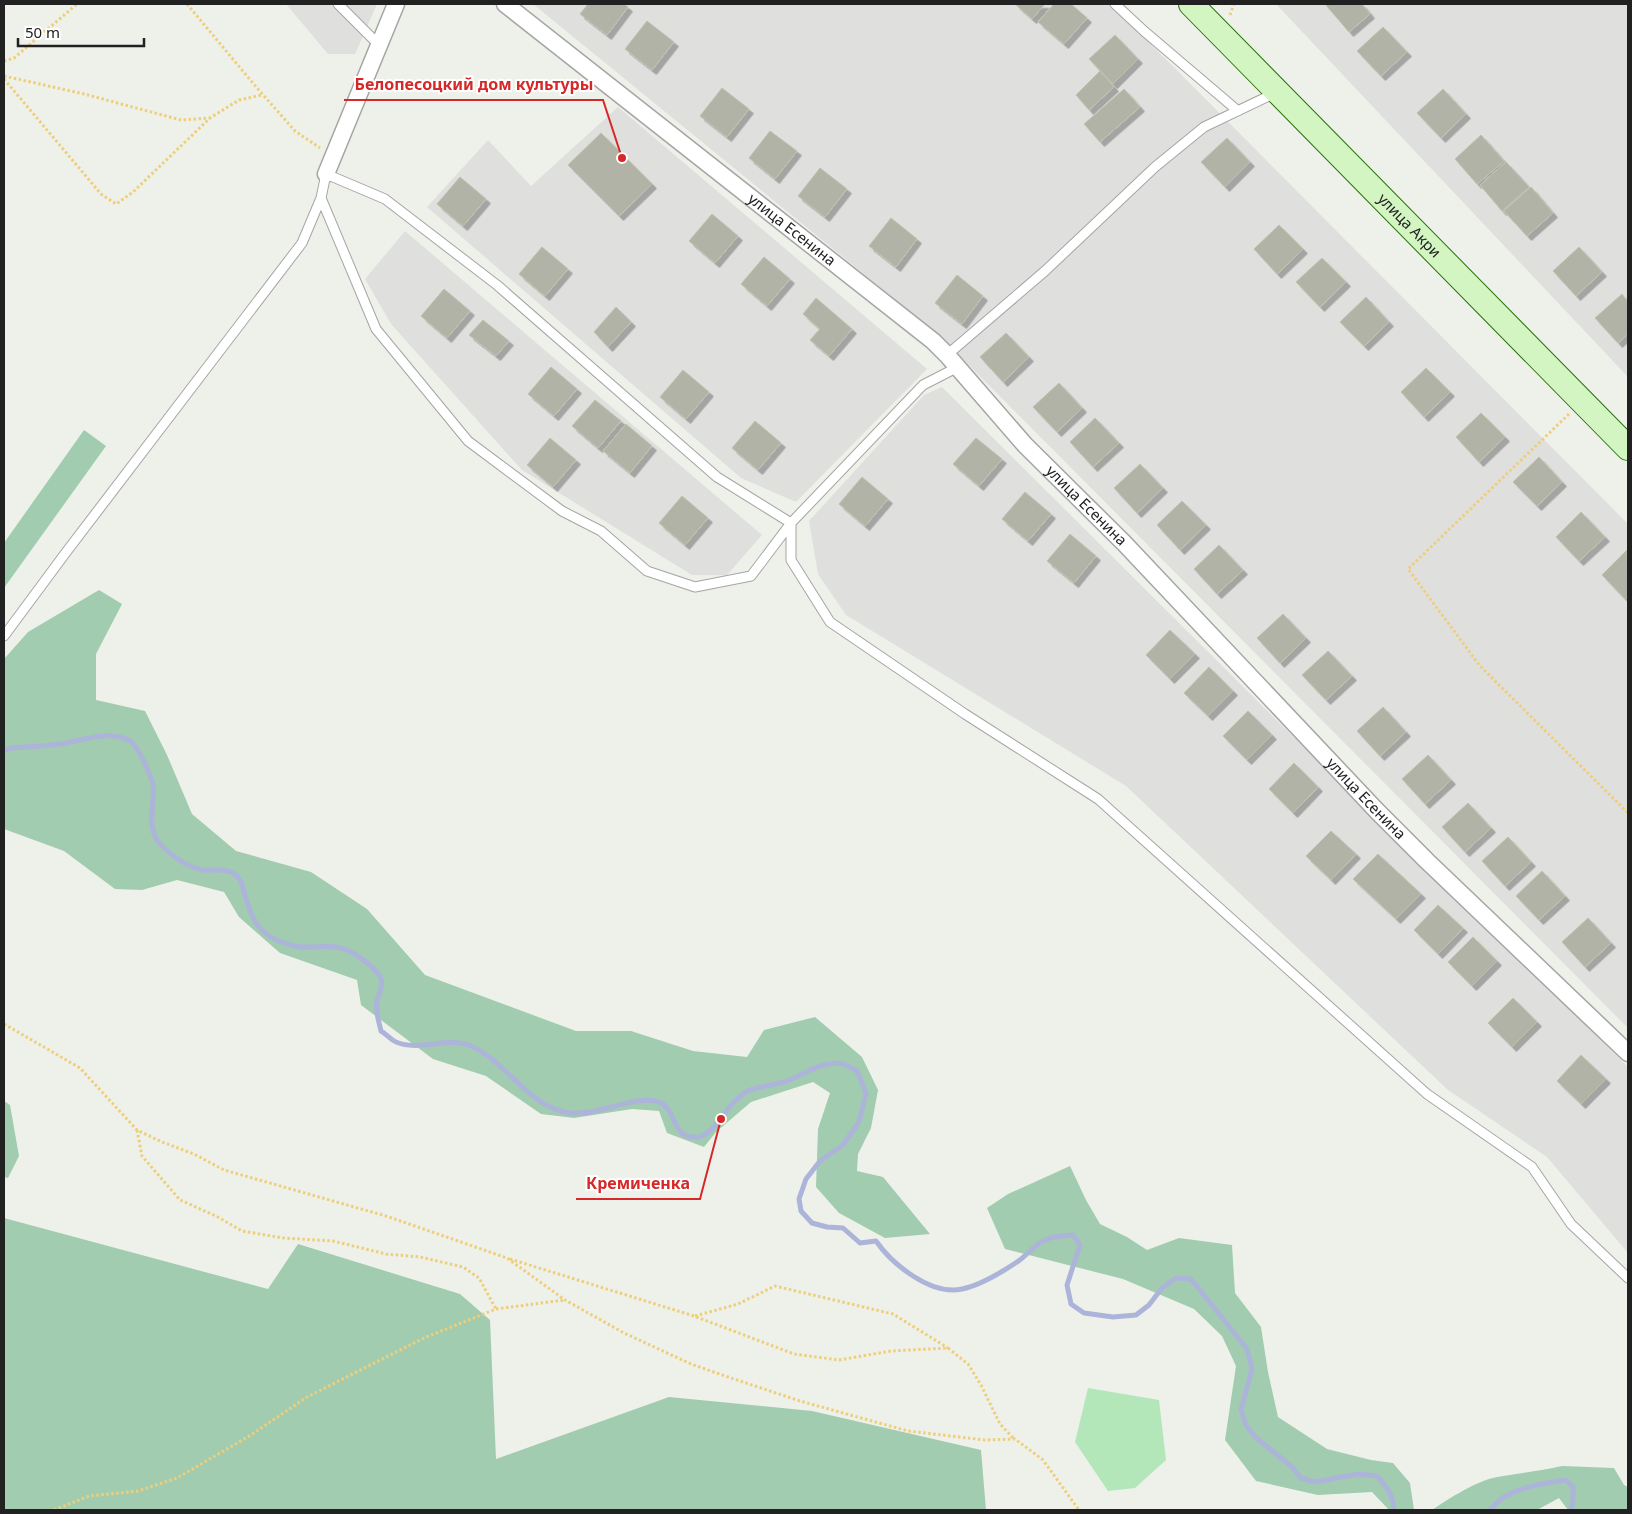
<svg xmlns="http://www.w3.org/2000/svg" width="1632" height="1514" font-family="'Noto Sans',sans-serif">
  <style>
    .residential { fill: #dfdfde }
    .grass { fill: #b3e6b9 }
    .forest { fill: #a1ccaf }
    .lines { fill: none; stroke-linecap: round; stroke-linejoin: round }
    .stream { stroke: #adb4da; stroke-width: 5 }
    .building { fill: #b2b3a7; stroke: #c0c1ac; filter: url(#shadow) }
    .lane-casing { stroke: #a5a5a5; stroke-width: 11 }
    .street-casing { stroke: #a5a5a5; stroke-width: 19 }
    .secondary-casing { stroke: #2a720e; stroke-width: 26 }
    .path { stroke: #efce7b; stroke-width: 3; stroke-dasharray: 2.5 2.5; stroke-linecap: butt }
    .lane { stroke: #fff; stroke-width: 9 }
    .street { stroke: #fff; stroke-width: 16 }
    .secondary { stroke: #d3f5c2; stroke-width: 24 }
    .labels { text-anchor: middle; stroke-width: 4; stroke-linejoin: round; paint-order: stroke }
    .street-label { font-size: 15px; fill: #212121; stroke: #fff }
    .leader { fill: none; stroke: #d62828; stroke-width: 2 }
    .callout-dot { fill: #d62828; stroke: #fff; stroke-width: 2 }
    .callout-label { font-size: 16px; text-anchor: middle; font-weight: bold; fill: #d62828; stroke: #fff; stroke-width: 4; stroke-linejoin: round; paint-order: stroke }
  </style>
  <defs>
    <filter id="shadow"><feDropShadow dx="4.5" dy="4.5" stdDeviation="0" flood-color="#0004"/></filter>
  </defs>
  <rect width="100%" height="100%" fill="#eef1e9"/>
  <path class="residential" d="M286 4H377L355 54H328Z
    M533 4H1111L1628 524V1028L941 337Z
    M1276 4H1628V377Z
    M618 107 927 369 796 502 741 478 427 207 488 140 531 186Z
    M405 231 762 535 727 575H692L522 470 391 324 365 279Z
    M942 387 1407 850 1628 1067V1253L1547 1157 1448 1090 1126 786 846 615 818 574 809 521 924 395Z"/>
  <path class="grass" d="M1088 1388 1159 1400 1166 1460 1135 1488 1108 1491 1075 1442Z"/>
  <path class="forest" d="M84 430 106 446 4 588V543Z
    M99 590 122 604 96 654V700L145 711 167 755 192 814 236 851 311 872 367 909 425 975 576 1031H631L693 1051 747 1057 764 1030 815 1017 862 1057 878 1090 871 1128 858 1154 857 1171 883 1177 930 1234 885 1238 839 1213 816 1187 818 1129 830 1093 813 1082 751 1102 716 1132 704 1147 667 1133 659 1111 632 1109 574 1118 541 1114 486 1076 433 1059 361 1005 357 980 280 953 239 917 224 892 177 880 142 890 115 889 64 851 4 829V659L28 632Z
    M4 1101 10 1105 19 1156 8 1178 4 1177Z
    M1070 1166 1086 1200 1100 1224 1127 1237 1147 1250 1179 1238 1232 1245 1235 1293 1261 1327 1268 1372 1278 1417 1327 1449 1371 1460 1393 1463 1410 1483 1414 1510H1389L1372 1492 1318 1495 1256 1481 1225 1440 1236 1366 1222 1336 1194 1309 1123 1279 1005 1249 987 1208 1008 1194Z
    M4 1218 268 1289 298 1244 460 1294 490 1320 496 1459 669 1397 812 1411 981 1450 986 1510H4Z
    M1562 1466 1614 1468 1624 1485 1628 1487V1510H1568L1559 1498 1537 1510H1432C1450 1498 1476 1481 1497 1477 1519 1473 1541 1471 1562 1466Z"/>
  <g class="lines">
    <path class="stream" d="M4 751 11 748C27 747 44 746 60 744 83 741 108 729 130 741 137 744 151 776 153 784 156 805 143 830 164 848 175 858 189 868 204 870 213 871 225 868 233 873 240 877 243 886 244 892 253 924 260 938 295 946 308 949 323 945 336 947 349 948 377 967 381 979 384 987 378 994 377 1001 375 1011 379 1022 381 1031 386 1034 391 1040 396 1042 420 1052 446 1036 471 1046 507 1062 529 1108 570 1113 597 1116 633 1096 656 1101 679 1107 669 1140 698 1137 713 1135 725 1110 735 1101 739 1097 745 1092 750 1090 764 1085 780 1085 794 1078 809 1071 819 1064 836 1063 843 1062 851 1068 857 1071L866 1093 859 1122 843 1145 820 1161 806 1179 799 1199 801 1211 812 1223 827 1227 843 1228 860 1243 876 1241C892 1264 931 1296 962 1289 978 1286 1002 1272 1017 1262 1024 1258 1030 1250 1037 1245 1048 1236 1059 1236 1073 1235L1080 1245 1067 1285 1071 1304 1084 1313 1113 1317 1136 1315 1149 1305 1162 1288 1176 1278 1191 1279 1247 1349 1252 1369 1241 1410 1246 1425 1255 1437 1291 1466 1301 1478 1315 1482 1358 1474 1377 1476C1387 1487 1393 1495 1394 1510
      M1490 1510C1493 1507 1497 1502 1501 1499 1519 1487 1545 1483 1566 1480L1573 1487V1501L1571 1510"/>
  </g>
  <path class="building" d="M588 4H624L628 7 607 35 580 14Z
    M1015 4H1045L1032 19Z
    M1054 4H1071L1087 18 1064 44 1038 22Z
    M1325 4H1362L1370 14 1349 32Z
    M647 21 674 42 652 70 625 49Z
    M1383 27 1407 52 1381 76 1357 51Z
    M1115 35 1138 59 1113 84 1089 59Z
    M1100 71 1114 87 1089 110 1076 95Z
    M722 88 749 109 727 137 700 116Z
    M1124 89 1140 107 1100 142 1084 124Z
    M1443 89 1466 114 1441 138 1417 113Z
    M770 131 797 151 775 179 749 158Z
    M601 133 652 184 619 216 568 165Z
    M1481 135 1504 161 1477 184 1455 159Z
    M1227 138 1250 162 1225 187 1201 162Z
    M1506 162 1529 187 1502 211 1480 185Z
    M820 168 847 189 825 217 798 196Z
    M460 177 486 199 463 226 437 204Z
    M1531 187 1553 213 1527 236 1504 211Z
    M712 214 738 236 715 263 689 241Z
    M891 218 917 239 896 267 869 246Z
    M1279 225 1303 249 1277 274 1254 249Z
    M542 247 568 269 545 296 519 274Z
    M1579 247 1602 272 1576 296 1553 271Z
    M764 257 790 279 767 306 741 284Z
    M1322 258 1346 282 1320 307 1296 282Z
    M957 275 983 296 962 324 935 303Z
    M444 289 470 311 447 338 421 316Z
    M1622 294 1628 302V334L1618 343 1595 318Z
    M1366 297 1389 322 1364 346 1340 322Z
    M816 298 852 329 829 356 810 340 820 329 803 314Z
    M616 307 631 322 608 347 594 332Z
    M483 320 509 341 496 356 469 335Z
    M1006 333 1029 357 1003 382 980 357Z
    M551 367 577 389 554 416 528 394Z
    M1426 368 1450 392 1424 417 1401 392Z
    M683 370 709 392 686 419 660 397Z
    M1059 383 1082 408 1057 432 1033 407Z
    M595 400 621 421 598 448 572 426Z
    M1481 413 1505 437 1479 462 1456 437Z
    M1095 418 1119 443 1093 467 1070 442Z
    M755 421 781 443 758 470 732 448Z
    M626 424 652 446 630 473 603 451Z
    M550 438 576 460 553 487 527 465Z
    M976 438 1002 459 979 486 953 464Z
    M1539 457 1562 482 1537 506 1513 482Z
    M1140 464 1163 488 1137 513 1114 488Z
    M862 477 888 499 865 526 839 504Z
    M1025 492 1051 514 1028 541 1002 519Z
    M682 496 708 518 685 545 659 523Z
    M1182 501 1206 525 1180 550 1157 525Z
    M1581 512 1605 537 1579 561 1556 537Z
    M1070 534 1096 556 1074 583 1047 561Z
    M1219 545 1243 570 1217 594 1194 569Z
    M1627 550 1628 596 1625 599 1602 575Z
    M1283 614 1306 638 1280 663 1257 638Z
    M1170 630 1195 654 1170 679 1146 655Z
    M1328 651 1352 676 1326 700 1302 675Z
    M1209 667 1233 691 1208 716 1184 693Z
    M1383 707 1406 732 1380 756 1357 731Z
    M1248 711 1272 735 1247 760 1223 736Z
    M1428 755 1451 780 1425 804 1402 779Z
    M1294 763 1318 787 1293 813 1269 789Z
    M1468 803 1491 828 1465 852 1442 827Z
    M1331 831 1356 854 1331 880 1306 856Z
    M1508 837 1531 862 1505 886 1482 861Z
    M1378 854 1421 894 1396 919 1353 879Z
    M1542 871 1565 896 1539 920 1516 896Z
    M1438 905 1463 928 1438 954 1414 930Z
    M1588 918 1611 943 1585 967 1562 942Z
    M1473 937 1497 961 1472 986 1448 962Z
    M1513 998 1537 1022 1512 1047 1488 1023Z
    M1581 1055 1606 1079 1581 1104 1557 1081Z"/>
  <g class="lines">
    <defs>
      <path id="lane" d="M338 4 379 45
        M1115 4 1144 31 1238 111
        M321 198 376 329 468 441 562 511 601 531 647 571 695 587 751 576 791 523 923 385 958 367
        M947 355 1045 271 1155 167 1204 127 1277 92
        M4 636 67 551 302 243 321 198 326 174 385 199 497 285 717 477 791 523V560L830 622 965 714 1098 799 1427 1094 1532 1167 1571 1224 1628 1278"/>
      <g id="street">
        <path id="s1" d="M505 4 933 341 947 355 1025 445 1124 543 1377 811 1427 861 1628 1053"/>
        <path d="M326 174 396 4"/>
      </g>
      <g id="secondary">
        <path id="s2" d="M1191 4 1628 448"/>
      </g>
    </defs>
    <use href="#lane" class="lane-casing"/>
    <use href="#street" class="street-casing"/>
    <use href="#secondary" class="secondary-casing"/>
    <path class="path" d="M187 4 257 88 295 131 320 148
      M1230 15 1234 4
      M4 61 14 58 77 4
      M4 76 84 94 181 120 210 118
      M4 79 101 194 116 204 133 192 210 118 239 100 262 95
      M1569 414 1408 569 1480 666 1628 813
      M4 1024 80 1068 137 1130 162 1142 194 1154 224 1170 386 1216 507 1258 565 1300 624 1333 691 1364 728 1377 800 1401 908 1431 985 1440 1015 1439 1043 1460 1079 1510
      M137 1130 142 1156 180 1200 216 1216 242 1231 283 1238 333 1241 386 1254 420 1257 463 1267 479 1278 496 1309
      M510 1259 694 1316 794 1354 839 1360 891 1351 948 1348 968 1364 981 1385 1000 1424 1014 1439
      M695 1316 738 1304 775 1286 893 1314 948 1348
      M54 1510 89 1496 138 1491 177 1478 251 1435 307 1397 424 1338 496 1309 564 1300"/>
    <use href="#lane" class="lane"/>
    <use href="#street" class="street"/>
    <use href="#secondary" class="secondary"/>
  </g>
  <g class="labels">
    <g class="street-label">
      <text dy="5" stroke="none"><textPath href="#s2" startOffset="311">улица Акри</textPath></text>
      <text dy="5" stroke="none"><textPath href="#s1" startOffset="365">улица Есенина</textPath></text>
      <text dy="5" stroke="none"><textPath href="#s1" startOffset="770">улица Есенина</textPath></text>
      <text dy="5" stroke="none"><textPath href="#s1" startOffset="1175">улица Есенина</textPath></text>
    </g>
  </g>
  <path class="leader" d="M622 158L603 100H344M721 1119L700 1199H576"/>
  <g class="callout-dot">
    <circle cx="622" cy="158" r="5"/>
    <circle cx="721" cy="1119" r="5"/>
  </g>
  <g class="callout-label">
    <text x="474" y="90">Белопесоцкий дом культуры</text>
    <text x="638" y="1189">Кремиченка</text>
  </g>
  <rect width="1632" height="1514" fill="none" stroke="#212121" stroke-width="10"/>
  <path d="M18 38v8h126v-8" fill="none" stroke="#212121" stroke-width="2.5"/>
  <text x="25" y="38" font-size="15" fill="#212121" stroke="#ffffff" stroke-width="4" paint-order="stroke">50 m</text>
</svg>
